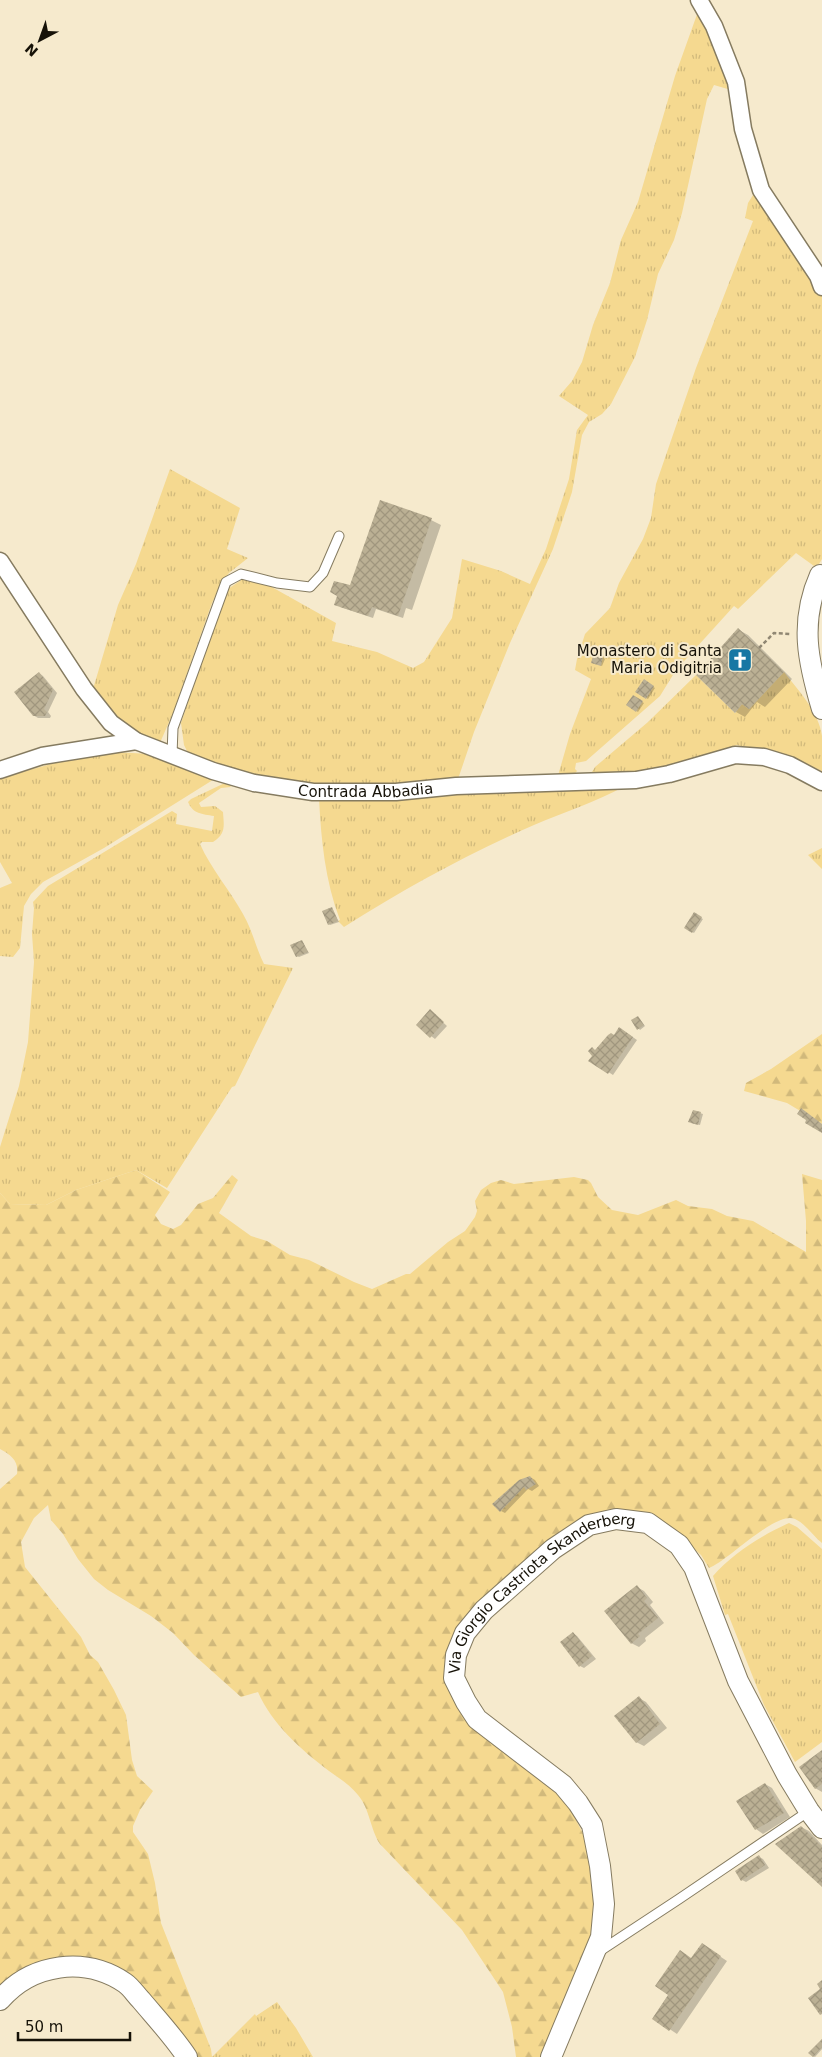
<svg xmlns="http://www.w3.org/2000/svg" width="822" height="2057" font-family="'DejaVu Sans',sans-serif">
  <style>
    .grass { fill: url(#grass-tufts) }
    .forest { fill: url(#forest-firs) }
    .shadow { fill: #0003 }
    .building { fill: url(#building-cross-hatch) }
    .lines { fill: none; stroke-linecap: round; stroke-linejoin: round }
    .service-casing { stroke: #857b60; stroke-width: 11 }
    .minor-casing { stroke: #857b60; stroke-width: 19 }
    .tertiary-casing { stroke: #857b60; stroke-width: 22 }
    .path { stroke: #908773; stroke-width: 2.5; stroke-dasharray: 4 2.5; stroke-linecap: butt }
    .service { stroke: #fff; stroke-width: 9 }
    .minor { stroke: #fff; stroke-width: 16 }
    .tertiary { stroke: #fff; stroke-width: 20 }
    .labels { text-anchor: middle; stroke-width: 4; stroke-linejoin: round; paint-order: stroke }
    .poi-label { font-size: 15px; fill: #161208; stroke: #f6eacd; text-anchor: end }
    .street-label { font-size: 15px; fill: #161208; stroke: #f6eacd }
  </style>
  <defs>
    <pattern id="grass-tufts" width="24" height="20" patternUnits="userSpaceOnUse" patternTransform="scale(1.25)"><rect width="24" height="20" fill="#f5d990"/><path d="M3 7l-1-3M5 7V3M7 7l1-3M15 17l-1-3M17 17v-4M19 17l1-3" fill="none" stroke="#d1b97b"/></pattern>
    <pattern id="forest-firs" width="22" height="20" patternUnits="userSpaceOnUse" patternTransform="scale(1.25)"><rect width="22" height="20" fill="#f5d990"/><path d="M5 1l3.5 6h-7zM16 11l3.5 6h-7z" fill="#d1b97b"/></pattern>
    <pattern id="building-cross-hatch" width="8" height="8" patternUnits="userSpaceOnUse" patternTransform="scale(1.25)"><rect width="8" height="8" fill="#bbb094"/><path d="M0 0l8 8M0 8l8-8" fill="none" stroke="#a0967e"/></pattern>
  </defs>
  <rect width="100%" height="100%" fill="#f6eacd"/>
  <path class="grass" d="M700 6 715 29 748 152 822 294V559L819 564 814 566 796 553 738 609 734 606 676 670 660 696 586 761 576 763 575 769 577 771 573 776 557 779 570 734 591 679 575 670 577 659 585 634 610 608 619 583 643 539 651 518 656 484 696 368 753 221 745 218 748 203 753 195 757 196 731 90 714 85 707 99 682 213 674 240 658 274 647 320 635 357 611 404 602 414 589 422 582 435 572 492 553 549 510 643 474 732 456 785 403 789 276 783 189 755 184 745 181 723 204 654 228 589 247 576 270 586 336 623 332 641 377 652 413 668 424 662 452 618 462 559 501 571 530 584 546 549 569 479 577 430 588 415 559 396 572 381 582 362 593 325 610 283 621 240 638 202 675 76Z
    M170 469 240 508 227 549 248 558 229 573 221 583 212 603 173 713 159 745C134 732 106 716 93 689L118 605 136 564Z
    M784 672C798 690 819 712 822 736 822 747 822 760 822 771L781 754 736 745 731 750 645 772 594 775 592 772 595 767 648 722 696 675 735 713 742 704 749 709Z
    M115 752 149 754 216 778 104 848 43 882 31 894 24 906 20 948 13 957 0 956V888L12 883 0 862V778L73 758Z
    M227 782 231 787 221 788 199 803 201 807 215 806 223 812C224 826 226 834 213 842H202L200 844C211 869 230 890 243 914 252 929 256 948 264 964L293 968 235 1086 232 1087 167 1188 136 1170 76 1190 46 1205 10 1204 0 1193V1147L19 1086 28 1042 34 962 32 934 34 908 33 902 48 886 172 811 177 814 176 824 212 831 214 816C202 814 193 814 188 802L191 799Z
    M625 786C596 802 564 812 534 825 466 855 406 888 344 927L338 921 340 920C325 881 321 839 319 798H409L524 790Z
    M822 848V869L808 855Z
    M789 1523 797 1527 822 1549V1742L795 1762 764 1705 728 1614 725 1615 713 1576C732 1554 762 1535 789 1523Z
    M277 2002 296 2028 313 2057H212L255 2014 256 2016Z"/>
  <path class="forest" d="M822 1034V1124L787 1103 744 1091 746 1083 771 1069Z
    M136 1170 170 1192 155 1215 161 1224 173 1229 181 1225 198 1204 213 1198 232 1175 238 1180 219 1213 251 1236 267 1241 290 1255 309 1260 354 1282 372 1289 406 1274H410L448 1242 465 1231 475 1217 477 1211 475 1201 481 1190 491 1183 501 1180 514 1184 574 1177 588 1180 591 1183 598 1197 612 1210 638 1215 676 1200 688 1206 712 1209 727 1216 753 1221 806 1252V1221L802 1174 822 1180V1543C813 1536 806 1524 795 1519 776 1510 727 1562 709 1568L701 1555 679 1535 603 1525 499 1592 448 1681 530 1769 558 1794 570 1809 587 1841 596 1876 591 1945 546 2057H516L512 2027 503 1992 462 1930 380 1844C370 1829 370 1809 358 1795 350 1785 339 1778 329 1771 300 1749 272 1724 258 1692L241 1697 194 1655 173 1633 151 1616 108 1590 94 1579 78 1559 63 1534 51 1520 48 1505 34 1518 21 1542 25 1567 81 1637 90 1655 98 1662 114 1690 126 1715 132 1760 137 1776 153 1791 140 1810 133 1826V1832L148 1854 155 1883 161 1923 211 2049 212 2057H192L165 2018 86 1966 0 1995V1489L17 1474C19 1461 11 1455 0 1449V1193L10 1204 46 1205 76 1190Z"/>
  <path class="shadow" d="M431 520 441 525 412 610 406 608 403 618 376 609 373 618 340 607 338 596Z
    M739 630 748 635 792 679 765 707 757 702 745 717 736 712Z
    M595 655 605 659 602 666 594 663Z
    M39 673 43 676 57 693 48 712 51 716 50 718H38L33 715Z
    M644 681 655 688 648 699 637 692Z
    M633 697 644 703 638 712 628 705Z
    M332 908 339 922 330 925 329 924Z
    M694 914 703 919 694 933 685 927Z
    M302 941 309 953 299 957 297 956Z
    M434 1014 447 1026 435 1039 431 1036Z
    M638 1017 645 1026 640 1030 633 1021Z
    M624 1031 637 1040 613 1075 590 1060 596 1051Z
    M693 1111 703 1114 700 1125 691 1123Z
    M530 1477 535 1480 539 1486 532 1491 528 1489 505 1513 501 1511Z
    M637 1587 644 1591 653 1602 650 1605 664 1623 645 1638 646 1641 639 1647 631 1643Z
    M573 1633 577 1636 596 1659 584 1668 580 1666Z
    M639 1698 646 1702 667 1728 644 1746 636 1742Z
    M822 1752V1792L815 1788Z
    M765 1784 772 1788 790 1817 763 1834 756 1829Z
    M801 1827 809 1831 822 1845V1885Z
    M759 1857 763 1859 769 1868 746 1882 742 1880Z
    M709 1949 727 1961 677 2034 653 2018 692 1959Z
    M822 2039V2049L815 2057 813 2056Z"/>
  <path class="building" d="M380 500 432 518 398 616 372 607 368 616 334 605 337 596 330 592 334 581 350 585Z
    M738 628 784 672 749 709 742 704 735 713 696 675Z
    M594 653 603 656 601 666 591 663Z
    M39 672 53 690 44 709 47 712 45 716H33L14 692Z
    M644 679 654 686 646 699 635 692Z
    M633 695 643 701 636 712 626 705Z
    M332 907 338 921 328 925 322 911Z
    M694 912 702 917 692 933 684 928Z
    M302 940 308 952 296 957 290 945Z
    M430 1009 444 1022 430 1038 416 1025Z
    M638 1016 644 1025 637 1030 631 1020Z
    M619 1027 633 1037 608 1074 588 1061 592 1056 588 1051 592 1047 595 1050 608 1035 611 1033 614 1035Z
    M801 1108 822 1124V1133L805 1123 806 1120 797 1114Z
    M693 1110 701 1112 698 1125 688 1122Z
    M530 1476 536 1484 526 1490 524 1487 500 1512 492 1504 519 1480Z
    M637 1585 647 1598 644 1601 658 1618 638 1634 640 1636 631 1644 604 1611Z
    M573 1632 592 1656 579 1667 560 1642Z
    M639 1696 660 1724 636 1743 614 1716Z
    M822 1750V1784L815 1789 799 1767Z
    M765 1783 784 1813 755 1830 736 1801Z
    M801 1826 822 1847V1887L775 1844Z
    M759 1855 765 1865 741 1881 735 1871Z
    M702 1943 721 1956 669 2031 652 2019 668 1995 655 1986 680 1950 691 1958Z
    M822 1980V2014L820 2015 808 1998 820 1989 817 1984Z
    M822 2039V2047L813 2057 808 2053Z"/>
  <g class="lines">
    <defs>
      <path id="service" d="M172 755 173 728 226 582 241 574 277 583 310 587 323 573 339 536
        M600 1951 679 1899 809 1811"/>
      <g id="minor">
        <path d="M699 0 714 26 736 82 743 129 761 190 818 276 822 287"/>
        <path id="s1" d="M0 561 84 689 111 723 136 741 213 771 254 783 313 792H396L456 786 636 780 669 774 735 755 764 757 790 765 822 782"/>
        <path d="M0 770 42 756 136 741"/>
      </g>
      <g id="tertiary">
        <path d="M820 575C799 622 808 662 822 709"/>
        <path d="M0 2000C32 1963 85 1956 125 1983 131 1987 136 1995 141 2000 157 2019 173 2036 187 2057"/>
        <path id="s2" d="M551 2057 601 1937 604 1904 600 1866 592 1825 578 1803 563 1785 477 1719 466 1702 454 1678 456 1655 465 1633 484 1610 553 1549 589 1525 616 1519 648 1523 679 1545 694 1567 738 1681 787 1775 809 1811 822 1828"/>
      </g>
    </defs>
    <use href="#service" class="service-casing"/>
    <use href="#minor" class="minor-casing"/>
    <use href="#tertiary" class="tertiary-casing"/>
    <path class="path" d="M759 648 774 633 791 634"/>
    <use href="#service" class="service"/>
    <use href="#minor" class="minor"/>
    <use href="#tertiary" class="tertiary"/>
  </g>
  <defs>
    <symbol id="church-square" viewBox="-11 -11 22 22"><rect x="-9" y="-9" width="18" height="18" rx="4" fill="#1777a4" stroke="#f6eacd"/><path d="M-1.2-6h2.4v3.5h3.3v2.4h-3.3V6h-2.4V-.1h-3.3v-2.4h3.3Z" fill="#fff"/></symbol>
  </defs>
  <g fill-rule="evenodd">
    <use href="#church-square" x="726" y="646" width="28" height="28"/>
  </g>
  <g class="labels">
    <g class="poi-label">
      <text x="722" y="656">Monastero di Santa<tspan x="722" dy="17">Maria Odigitria</tspan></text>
    </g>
    <g class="street-label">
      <text dy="5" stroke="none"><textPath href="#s1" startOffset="465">Contrada Abbadia</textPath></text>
      <text dy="5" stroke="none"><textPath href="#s2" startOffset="580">Via Giorgio Castriota Skanderberg</textPath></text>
    </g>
  </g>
  <g transform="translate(40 40) rotate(221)" stroke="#f6eacd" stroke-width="4" paint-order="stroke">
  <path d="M0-4L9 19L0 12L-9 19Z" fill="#161208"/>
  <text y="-8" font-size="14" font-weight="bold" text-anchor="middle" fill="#161208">N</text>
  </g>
  <path d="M18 2032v8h112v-8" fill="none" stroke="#161208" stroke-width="2.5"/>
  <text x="25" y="2032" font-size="15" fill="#161208" stroke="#f6eacd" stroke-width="4" paint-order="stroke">50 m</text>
</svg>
